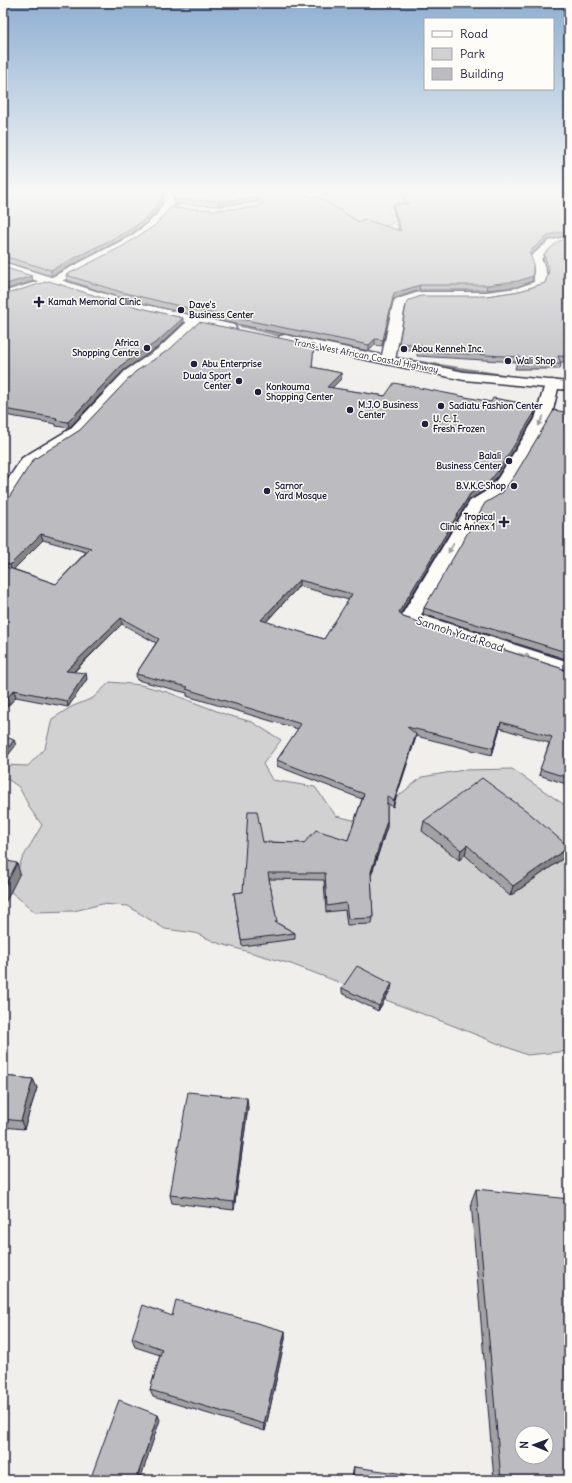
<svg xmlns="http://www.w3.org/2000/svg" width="572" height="1483" font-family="Delius,sans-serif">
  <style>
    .green { fill: #d2d1d1; stroke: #7a7a86 }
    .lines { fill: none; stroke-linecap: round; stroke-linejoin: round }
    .stream { fill: #737381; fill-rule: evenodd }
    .street-casing { stroke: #22223b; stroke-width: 3 }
    .highway-casing { stroke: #22223b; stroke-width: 3 }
    .street { fill: #fdfcf7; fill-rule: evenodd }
    .highway { fill: #fdfcf7; fill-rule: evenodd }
    .wall { fill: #a2a2a5; stroke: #22223b; fill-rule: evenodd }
    .shaded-wall { fill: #848486; stroke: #22223b }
    .building { fill: #bcbcc0; stroke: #22223b; fill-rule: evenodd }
    .oneway { fill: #9a9aa2 }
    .poi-dot { fill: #22223b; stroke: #fdfcf7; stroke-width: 1.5 }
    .labels { text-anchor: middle; stroke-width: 3; stroke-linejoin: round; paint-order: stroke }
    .far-poi-label { font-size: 9px; font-weight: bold; fill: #22223b; stroke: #fdfcf7; text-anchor: start }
    .far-street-label { font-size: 9px; fill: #22223b; stroke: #fdfcf7 }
    .street-label { font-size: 11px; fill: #22223b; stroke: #fdfcf7 }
  </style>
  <rect width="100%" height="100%" fill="#f0efec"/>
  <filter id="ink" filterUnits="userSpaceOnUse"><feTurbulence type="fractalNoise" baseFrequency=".025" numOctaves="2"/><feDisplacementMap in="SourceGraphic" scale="8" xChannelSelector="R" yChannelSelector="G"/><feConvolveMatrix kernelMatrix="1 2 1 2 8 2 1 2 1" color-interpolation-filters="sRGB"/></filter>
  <g filter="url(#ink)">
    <path class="green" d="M325 191H559L400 205 388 209 387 210 396 217 397 221 383 227 160 273 310 198 322 196 325 194Z
      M110 682 141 685 167 692 227 715 252 722 281 740 263 764 272 780 315 787 336 816 374 825 392 801 422 777 464 770 512 769 569 808V1051L527 1055 449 1024 291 964 218 943 195 933 165 929 128 906 102 904 74 911 35 912 10 891 21 861 42 825 31 810 19 787 3 776V765L28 766 45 748 52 719 71 707 93 698Z"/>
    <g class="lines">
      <path class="stream" d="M177 191H181L183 199 176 212 172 217H168L179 199Z
        M207 315 294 337 295 338 292 340 205 318 204 317Z
        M396 357 516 376 519 378 516 380 394 360V358Z"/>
      <defs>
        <path id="street" d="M165 191H175L174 204 165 218 154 230 139 241 60 282 3 300V292L52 277 131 236 146 225 157 214 163 204Z
          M569 236V242L557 245 541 259C546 267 549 278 544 287L519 295 486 300H420L405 305 395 360 393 363 388 364 383 363 381 360 393 303 394 300 419 292H486L517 288 534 282V267L529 258 531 256 549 241Z
          M196 317 201 318 203 321 201 324 169 354 135 377 80 435 34 464 9 504 3 505V487L22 458 70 429 125 371 159 348 191 318Z
          M552 380 557 381 559 384 551 419 513 480 500 498 483 508 421 615 569 662V677L403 622 400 618 470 501 488 490 498 478 535 419 545 384 547 381Z"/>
        <path id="highway" d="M3 262 121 299 234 325 236 328 234 331 229 332 113 305 3 270Z
          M285 335 464 372 569 382V390L464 380 280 342 278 339 280 336Z"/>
      </defs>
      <use href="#street" class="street-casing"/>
      <use href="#highway" class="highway-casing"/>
      <use href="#street" class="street"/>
      <use href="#highway" class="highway"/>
    </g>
    <path class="wall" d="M3 191H164L162 203 156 213 145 224 130 235 51 276 3 261Z
      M175 191H303L299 193 359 222 399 230 393 210V205H397V203L405 204 402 198 403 194 548 240 530 255 532 281 517 287 486 290H419L394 299 382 346 375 345 369 351 196 316 121 298 67 280 66 275 219 210 258 207 261 205 258 202 219 206 175 204 174 199Z
      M569 238V362H560L561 364 560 369H515L517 362 417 356V351L399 348V343L487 296 520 291 545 283 548 275 543 259 544 254Z
      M3 295 183 323 158 347 124 370 69 428 56 426V424L5 415 3 417Z
      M314 345 312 367 341 373V379L332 388 385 396 533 405 532 407H536L534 418 497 477 487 489 469 500 401 614 403 617 569 671V785L539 775 549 743 500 728 492 755 416 736 415 740 393 807 387 803V827L371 876 373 918 372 924 347 925 345 910 326 912 324 880 269 879 277 923 295 933V939L242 946 234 893 243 892 263 842 304 843 348 840 362 799 277 766V760L298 729 187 696V693L137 680 136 674 156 643 122 624 74 672 87 679 68 707 16 697 3 711V514ZM43 540 86 552 56 584 13 569ZM299 586 349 600 324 639 266 622Z
      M569 413V660L423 614 424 608 502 493Z
      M424 821 569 847 565 857 510 896 465 855 459 860 422 831Z
      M342 988 391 989 378 1011 342 993Z
      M3 1076 33 1079 37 1088 24 1129 3 1127Z
      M248 1107 234 1210 172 1203 170 1195Z
      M476 1189 569 1480H494L471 1202Z
      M172 1316 285 1331V1339L265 1431 153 1397 150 1390 160 1355 135 1347 132 1338Z
      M354 1467 426 1480H352L353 1471Z"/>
    <path class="shaded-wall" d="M162 191H164L162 203 156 213 145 224 130 235 51 276V270Z
      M293 191H303L292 197Z
      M258 198V202L219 206V201Z
      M569 230V235L548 240 528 257 529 252 549 235Z
      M32 276 33 281 3 290V285Z
      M533 276 532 281 517 287 486 290 487 285Z
      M420 285 419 290 394 299 382 346 383 340 394 293Z
      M183 318V323L158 347 124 370 69 428 68 422 123 364Z
      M375 339V345L369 351V345Z
      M341 373V379L327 393V387Z
      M536 407 534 418 497 477 487 489 469 500 398 618 399 612 470 494Z
      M4 409 5 415 3 417V410Z
      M41 534 43 540 12 571 10 565Z
      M299 580V586L261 627V620Z
      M121 618 122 624 68 677 66 671Z
      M86 673 87 679 68 707 67 701Z
      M14 690 16 697 3 711V703Z
      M501 722 500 728 492 755 493 748Z
      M416 734 415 740 393 807 394 801Z
      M14 740 16 745 3 762V755Z
      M387 821V827L370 878 371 872Z
      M467 845 465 855 459 860 461 850Z
      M569 847 565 857 510 896 513 886Z
      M17 863 20 873 3 907V890Z
      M392 984 391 989 378 1011 379 1006Z
      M33 1079 37 1088 24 1129 21 1121Z
      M247 1098 248 1107 234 1210V1202Z
      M285 1331V1339L265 1431 264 1424Z
      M158 1415 160 1420 140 1480H136Z"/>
    <path class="building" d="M3 191H162L161 199 155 208 145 219 130 230 51 270 3 256Z
      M175 191H293L292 192 322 199 359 222 363 219 401 231 393 205H398L397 203 408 204 403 194 434 193 438 191H569V230L549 235 529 252 533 262V276L518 281 487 285H420L394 293 383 340 375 339 369 345 196 310 121 292 66 275 123 246 154 226 170 208 219 210 258 207 264 203 258 198 219 201 174 199Z
      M569 238V357L558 356 561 364H516L520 357 418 351 421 345 399 343 407 301 421 296H487L520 291 545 283 549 271 544 254 559 241Z
      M3 267 32 276 3 285Z
      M49 281 112 301 183 318 158 341 123 364 68 422 55 420 57 418 4 409 3 410V295Z
      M199 322 314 345 312 367 341 373 327 387 385 396 394 383 491 402 493 398 533 405 532 407H536L535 412 498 471 488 483 470 494 399 612 403 617 569 671V778L540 769 552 737 501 722 493 748 407 727 416 734 394 801 387 796V821L371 872 373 918 348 919 346 903 327 906 325 873H268L277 922H275L295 933 241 940 234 893 243 892 248 811H257L263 842 304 843 316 830 348 840 364 794 277 760 301 724 186 689 188 687 136 674 159 639 121 618 66 671 86 673 67 701 14 690 3 703V566L56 584 91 548 41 534 10 565 3 562V514L8 499 33 460 80 430 135 372 170 349ZM299 580 352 594 324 639 261 620Z
      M554 410 569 413V653L424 608 485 503 502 493 515 475Z
      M3 736 14 740 3 755Z
      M482 778 528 812 569 847 513 886 467 845 461 850 424 821Z
      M3 860 17 863 3 890Z
      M357 966 392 984 379 1006 342 988Z
      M3 1076 33 1079 21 1121 3 1119Z
      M188 1092 247 1098 234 1202 170 1195Z
      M476 1189 569 1199V1480H501ZM522 1433H546V1457H522Z
      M176 1300 285 1331 264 1424 150 1390 162 1349 132 1338 143 1305 172 1316Z
      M119 1400 158 1415 136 1480H90Z
      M354 1467 426 1477V1480H353Z"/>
    <defs><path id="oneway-solid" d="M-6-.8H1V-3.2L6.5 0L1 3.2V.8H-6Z"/></defs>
    <g class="oneway">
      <use href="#oneway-solid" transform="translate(541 421) rotate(118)"/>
      <use href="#oneway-solid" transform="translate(451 548) rotate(120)"/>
      <use href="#oneway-solid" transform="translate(524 655) rotate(18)"/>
    </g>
  </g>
  <linearGradient id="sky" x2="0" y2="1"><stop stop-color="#8fb0d2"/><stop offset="0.48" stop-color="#f8f8f6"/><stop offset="1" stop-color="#f8f8f6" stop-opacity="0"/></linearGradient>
  <rect width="572" height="399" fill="url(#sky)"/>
  <g class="poi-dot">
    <path d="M37 296h4v4h4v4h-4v4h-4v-4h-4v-4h4z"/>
    <circle cx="181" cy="310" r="4"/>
    <circle cx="147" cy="348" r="4"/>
    <circle cx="404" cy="349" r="4"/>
    <circle cx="508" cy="361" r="4"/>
    <circle cx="194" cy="364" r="4"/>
    <circle cx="239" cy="381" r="4"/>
    <circle cx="258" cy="392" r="4"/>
    <circle cx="441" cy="406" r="4"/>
    <circle cx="350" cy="410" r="4"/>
    <circle cx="425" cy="424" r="4"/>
    <circle cx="509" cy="461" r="4"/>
    <circle cx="514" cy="486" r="4"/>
    <circle cx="267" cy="491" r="4"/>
    <path d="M502 516h4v4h4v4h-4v4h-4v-4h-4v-4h4z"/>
  </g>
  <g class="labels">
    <g class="far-poi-label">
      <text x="48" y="305">Kamah Memorial Clinic</text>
      <text x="189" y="308">Dave's<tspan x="189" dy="10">Business Center</tspan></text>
      <text x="139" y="346" text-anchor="end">Africa<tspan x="139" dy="10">Shopping Centre</tspan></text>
      <text x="412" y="352">Abou Kenneh Inc.</text>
      <text x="516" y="364">Wali Shop</text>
      <text x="202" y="367">Abu Enterprise</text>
      <text x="231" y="379" text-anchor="end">Duala Sport<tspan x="231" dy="10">Center</tspan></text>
      <text x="266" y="390">Konkouma<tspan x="266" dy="10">Shopping Center</tspan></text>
      <text x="358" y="408">M.J.O Business<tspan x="358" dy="10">Center</tspan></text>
      <text x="449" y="409">Sadiatu Fashion Center</text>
      <text x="433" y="422">U. C. I.<tspan x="433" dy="10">Fresh Frozen</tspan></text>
      <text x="501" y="459" text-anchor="end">Balali<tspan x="501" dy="10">Business Center</tspan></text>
      <text x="275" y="489">Sarnor<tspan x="275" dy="10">Yard Mosque</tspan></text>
      <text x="506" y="489" text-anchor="end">B.V.K.C Shop</text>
      <text x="495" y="520" text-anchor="end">Tropical<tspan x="495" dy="10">Clinic Annex 1</tspan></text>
    </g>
    <g class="far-street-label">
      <text transform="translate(366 356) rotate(11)" y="3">Trans-West African Coastal Highway</text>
    </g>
    <g class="street-label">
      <text transform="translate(460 634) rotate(18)" y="4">Sannoh Yard Road</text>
    </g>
  </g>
  <rect width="572" height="1483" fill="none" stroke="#fdfcf7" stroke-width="16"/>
  <rect x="8" y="8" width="556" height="1467" fill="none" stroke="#22223b" stroke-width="1.5" filter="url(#ink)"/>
  <rect x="424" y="18" width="130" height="72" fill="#fdfcf7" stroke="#a5a5ac"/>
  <rect x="432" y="31" width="20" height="6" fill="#fdfcf7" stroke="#a5a5ac"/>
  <text x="460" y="38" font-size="12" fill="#22223b">Road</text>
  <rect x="432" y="48" width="20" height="12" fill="#d2d1d1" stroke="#a5a5ac"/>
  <text x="460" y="58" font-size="12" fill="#22223b">Park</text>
  <rect x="432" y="68" width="20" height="12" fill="#bcbcc0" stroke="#a5a5ac"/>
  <text x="460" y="78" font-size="12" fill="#22223b">Building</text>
  <g transform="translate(534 1445) rotate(271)"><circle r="19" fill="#fdfcf7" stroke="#a5a5ac"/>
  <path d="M0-3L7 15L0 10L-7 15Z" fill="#22223b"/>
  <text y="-6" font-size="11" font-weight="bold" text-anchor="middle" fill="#22223b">N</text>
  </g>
</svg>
